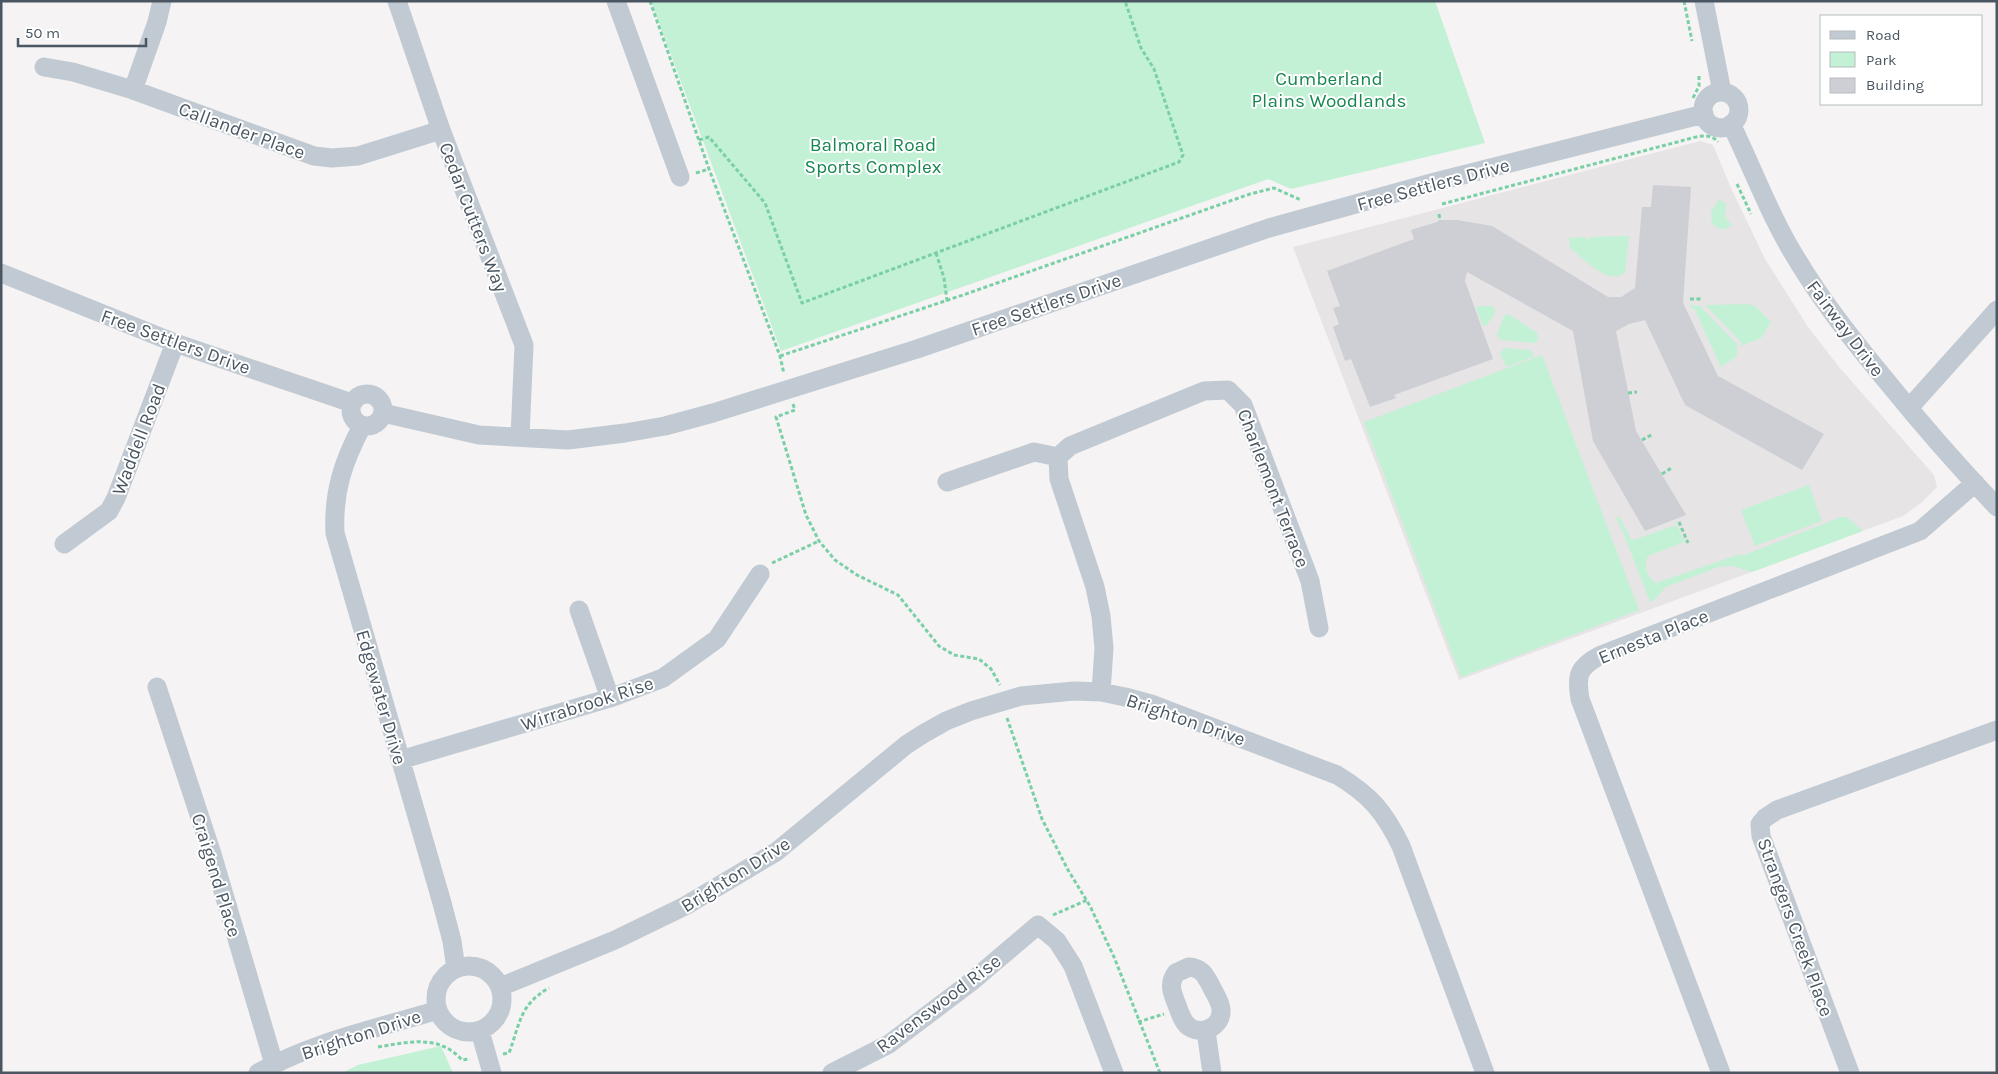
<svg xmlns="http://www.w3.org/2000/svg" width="1998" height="1074" font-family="Karla,sans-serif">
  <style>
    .education { fill: #e6e4e5 }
    .green { fill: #c3f1d5 }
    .building { fill: #cdcfd5 }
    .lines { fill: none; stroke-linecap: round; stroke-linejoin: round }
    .path { stroke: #7ad0a6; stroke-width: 3; stroke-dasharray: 4 2.5; stroke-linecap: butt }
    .minor { stroke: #c1cad2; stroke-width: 19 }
    .labels { text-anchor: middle; stroke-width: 4; stroke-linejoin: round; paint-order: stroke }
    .park-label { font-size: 19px; fill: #17864f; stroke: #fff }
    .street-label { font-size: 19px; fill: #4a5661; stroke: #fff }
  </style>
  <rect width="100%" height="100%" fill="#f5f3f3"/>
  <path class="education" d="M1700 141 1713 145 1731 188 1765 259 1808 327 1839 367 1934 475 1937 487 1921 503 1903 516 1459 680 1293 247Z"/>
  <path class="green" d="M651 1H1435L1485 143 1291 189 1268 179 781 351Z
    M1718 200 1724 202 1726 205 1725 217 1732 225C1723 231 1720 230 1712 224L1711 213Z
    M1629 236 1625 273C1607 286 1583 258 1570 248L1569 238 1586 237V240H1589V237Z
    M1749 304 1755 306 1771 322 1761 338 1741 346V342L1705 305Z
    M1689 305 1700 306 1737 344V356L1721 367 1695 310Z
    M1477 306H1492L1496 312 1486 326H1483L1476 309Z
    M1509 314 1537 333 1538 341 1534 343 1501 340 1497 335 1504 316Z
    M1505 348 1530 350 1534 355 1533 357 1506 367 1500 353Z
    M1542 355 1639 610 1461 677 1364 422Z
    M1809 485 1822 521 1755 546 1741 510Z
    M1619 516 1631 539 1633 540 1677 525 1682 537 1684 538V542L1648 556C1643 566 1647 577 1656 583L1740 554 1742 556 1841 517H1847L1863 531 1752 572 1733 566 1718 567 1666 587 1652 602H1650L1623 532 1616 518Z
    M441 1046 453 1073H342L358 1065Z"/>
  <path class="building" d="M1653 185 1691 187 1683 303 1718 376 1824 434 1802 470 1685 405 1645 320 1629 324 1616 331 1636 431 1686 515 1645 531 1593 441 1573 331 1467 272 1465 281 1493 359 1394 395 1396 398 1370 407 1351 359 1345 361 1333 327 1339 324 1333 308 1340 306 1327 271 1414 239 1411 230 1443 220H1457L1492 226 1608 297H1621L1635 288 1642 207H1651Z"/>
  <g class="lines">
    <path class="path" d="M650 1 709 169 780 356 784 374
      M1684 1 1692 41
      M1693 98 1699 86V76
      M699 140 709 137 765 203 802 303 1179 162 1183 155 1154 69 1141 48 1125 1
      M696 173 709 169
      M1737 184 1751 214
      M1442 204 1681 141C1693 138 1709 131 1718 142
      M1439 214 1440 221
      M936 253 944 278 947 301
      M1690 299H1702
      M780 356 963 295 1250 194 1274 188 1301 200
      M1628 393 1637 392
      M793 404 795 410 776 417 806 515 819 541 835 560 857 575 898 595 939 646 954 655 979 659 991 669 1000 685
      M1642 440 1653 434
      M1662 474 1673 467
      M1679 522 1688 543
      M772 563 819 541
      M1007 718 1042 819 1068 870 1090 906 1114 957 1160 1073
      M1053 915 1087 900
      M1138 1022 1164 1014
      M378 1047C408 1042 439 1034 462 1060L470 1059
      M503 1054 509 1053C520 1024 519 1005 549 988"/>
    <path class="minor" d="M397 1 441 130 524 345 520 437
      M616 1 680 177
      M1704 1 1722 92
      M44 67 73 72 133 90 314 156 332 158 358 156 441 130
      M133 90 157 22 162 1
      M1703 110a18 18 0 1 1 36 0a18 18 0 1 1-36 0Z
      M1731 124C1753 169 1770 216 1796 258 1823 303 1855 343 1889 384 1923 426 1959 467 1997 507
      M1 273 175 343 352 403
      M351 410a16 16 0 1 1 32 0a16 16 0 1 1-32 0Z
      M1909 408 1997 310
      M383 413 479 435 568 440 625 433 665 426 713 413 917 349 1269 228 1435 182 1704 114
      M362 426C343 462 333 492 335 533L442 903 452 941 456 969
      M947 482 1034 452 1058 457
      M64 544 109 511 116 498 175 343
      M579 610 610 698
      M157 687 212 854 274 1064
      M1101 692 1104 648 1101 616 1095 587 1059 479 1058 457 1070 446 1204 391 1228 390 1243 405 1310 581 1319 628
      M400 760 610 698 663 678 717 639 760 574
      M436 999a33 33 0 1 1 66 0a33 33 0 1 1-66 0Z
      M1189 967C1202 968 1205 975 1211 986 1214 993 1221 1002 1221 1010 1222 1026 1204 1035 1191 1028 1183 1024 1180 1013 1177 1005 1172 993 1168 984 1176 973Z
      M500 987 615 940 685 906 776 852 906 745 923 734 946 721 971 711 1021 696 1074 691 1101 692 1125 697 1151 704 1337 775C1370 795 1384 811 1401 846L1485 1073
      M480 1031 492 1073
      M1206 1031 1212 1073
      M258 1073C312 1042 379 1028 438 1010
      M832 1073 889 1044 971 982 1038 925 1057 941 1073 966 1114 1073
      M1721 1073 1580 699C1576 675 1578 667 1601 655L1920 531 1975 483
      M1850 1073 1761 836 1760 824 1765 818 1777 810 1997 730"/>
  </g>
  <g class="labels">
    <g class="park-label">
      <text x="1329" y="85">Cumberland<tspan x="1329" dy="22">Plains Woodlands</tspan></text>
      <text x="873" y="151">Balmoral Road<tspan x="873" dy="22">Sports Complex</tspan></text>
    </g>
    <g class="street-label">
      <text transform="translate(242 130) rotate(20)" y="7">Callander Place</text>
      <text transform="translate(1433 184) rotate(-15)" y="7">Free Settlers Drive</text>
      <text transform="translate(474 217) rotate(69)" y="7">Cedar Cutters Way</text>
      <text transform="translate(1046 304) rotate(-19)" y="7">Free Settlers Drive</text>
      <text transform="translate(1846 328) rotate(53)" y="7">Fairway Drive</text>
      <text transform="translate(176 341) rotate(20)" y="7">Free Settlers Drive</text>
      <text transform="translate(138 439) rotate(-69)" y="7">Waddell Road</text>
      <text transform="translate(1274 488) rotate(69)" y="7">Charlemont Terrace</text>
      <text transform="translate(1653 636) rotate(-22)" y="7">Ernesta Place</text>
      <text transform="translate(382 697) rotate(74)" y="7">Edgewater Drive</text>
      <text transform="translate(587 703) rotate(-18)" y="7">Wirrabrook Rise</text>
      <text transform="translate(1186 719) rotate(19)" y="7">Brighton Drive</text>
      <text transform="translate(735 874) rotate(-32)" y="7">Brighton Drive</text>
      <text transform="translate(217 875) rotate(73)" y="7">Craigend Place</text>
      <text transform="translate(1796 927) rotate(70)" y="7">Strangers Creek Place</text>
      <text transform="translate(938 1003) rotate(-37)" y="7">Ravenswood Rise</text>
      <text transform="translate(361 1034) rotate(-18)" y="7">Brighton Drive</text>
    </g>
  </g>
  <rect width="1998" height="1074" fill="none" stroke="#4a5661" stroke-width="5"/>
  <rect x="1820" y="15" width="162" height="90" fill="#ffffff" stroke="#b7bbc0"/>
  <rect x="1830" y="31" width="25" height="8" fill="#c1cad2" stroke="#b7bbc0"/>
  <text x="1866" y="40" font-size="15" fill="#4a5661">Road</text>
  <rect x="1830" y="52" width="25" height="15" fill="#c3f1d5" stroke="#b7bbc0"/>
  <text x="1866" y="65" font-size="15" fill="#4a5661">Park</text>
  <rect x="1830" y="78" width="25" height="15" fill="#cdcfd5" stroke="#b7bbc0"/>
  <text x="1866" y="90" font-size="15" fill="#4a5661">Building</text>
  <path d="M18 38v8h128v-8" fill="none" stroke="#4a5661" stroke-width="2.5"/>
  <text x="25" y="38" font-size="15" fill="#4a5661" stroke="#ffffff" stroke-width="4" paint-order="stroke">50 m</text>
</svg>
